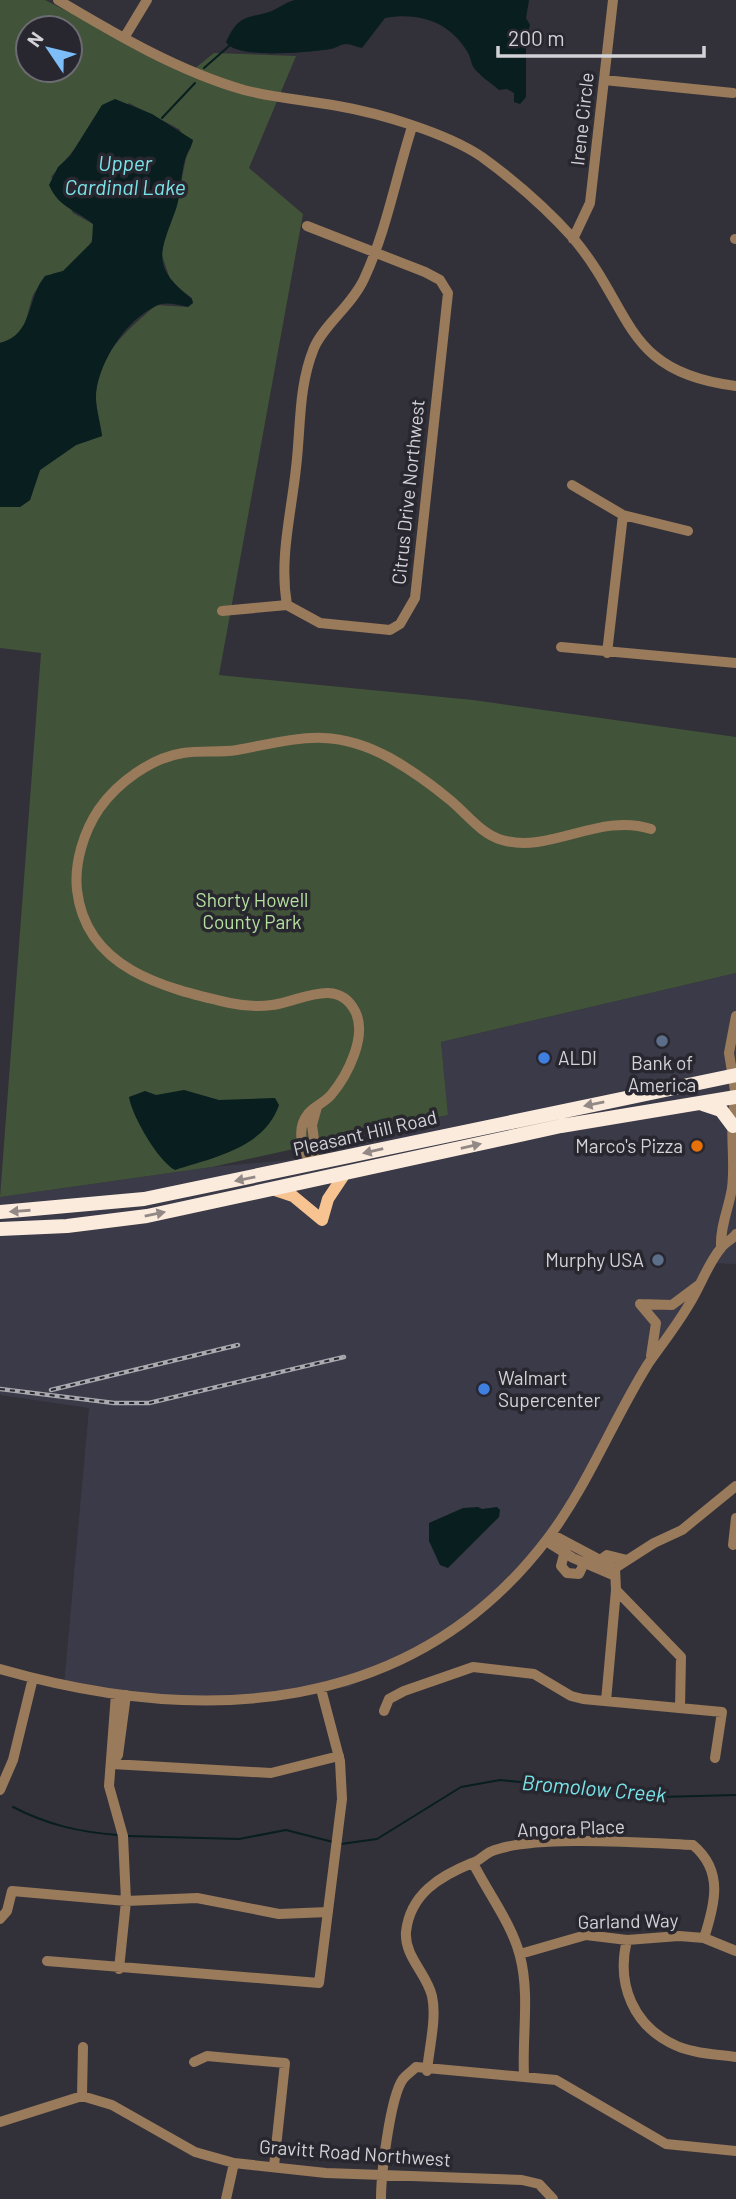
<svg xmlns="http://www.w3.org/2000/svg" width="736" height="2199" font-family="Barlow,sans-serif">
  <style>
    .built { fill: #3b3a48 }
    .green { fill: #415338; fill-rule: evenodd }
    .water { fill: #081e1f }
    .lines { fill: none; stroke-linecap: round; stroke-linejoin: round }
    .stream { stroke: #081e1f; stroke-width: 2 }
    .minor { stroke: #997a5b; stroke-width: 10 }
    .major { stroke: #f7c491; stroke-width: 12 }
    .highway { stroke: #fbebdc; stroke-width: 14 }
    .rail-casing { stroke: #a9a9af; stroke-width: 4.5 }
    .rail { stroke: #28272f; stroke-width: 2; stroke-dasharray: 5; stroke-linecap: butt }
    .oneway { fill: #928986 }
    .service-dot { fill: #5c6f8a; stroke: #28272f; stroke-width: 2.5 }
    .shop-dot { fill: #3f7fe0; stroke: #28272f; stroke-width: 2.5 }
    .food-dot { fill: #e8710a; stroke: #28272f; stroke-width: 2.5 }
    .labels { text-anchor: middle; stroke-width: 7; stroke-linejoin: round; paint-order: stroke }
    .street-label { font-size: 19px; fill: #d2d2d7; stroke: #28272f }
    .park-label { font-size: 19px; fill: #b5e09e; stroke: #28272f }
    .poi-label { font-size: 19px; fill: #d2d2d7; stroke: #28272f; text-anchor: start }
    .water-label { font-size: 21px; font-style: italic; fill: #79e4e9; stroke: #28272f }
  </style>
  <rect width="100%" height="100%" fill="#323139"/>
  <path class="built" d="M736 973V1264L712 1263 548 1539 483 1606 421 1649 349 1687 209 1701 64 1686 89 1408 0 1395V1197L212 1167 289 1160 448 1115 441 1042Z"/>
  <path class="green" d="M0 0H45L189 73 214 53 296 56 249 168 303 214 219 675 473 700 736 737V973L441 1042 448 1115 212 1167 0 1197 41 653 0 648V507H20L30 500 40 470 76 445 102 436C101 423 96 410 96 398 96 354 127 331 156 305L188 307 192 298 171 282 162 255 163 237 176 208 186 158 191 147 179 129 129 103 77 146 51 177 73 213 93 224C99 240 78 264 63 271 56 274 54 271 49 277 43 283 34 290 32 298 25 320 27 336 0 343ZM28 28H70V70H28Z"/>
  <path class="water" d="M295 0H529L526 18 530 25 526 39V97L520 104 514 102V93L507 89 499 90C491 83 480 76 474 68 471 64 471 58 468 53 450 22 420 12 385 18L362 48C357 47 351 44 346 44 341 44 336 48 331 49 311 52 236 60 226 42 239 15 245 19 269 12 278 9 285 2 295 0Z
    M115 99 152 114 193 140C192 146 189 149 187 154 180 171 182 191 176 209 160 253 150 266 192 299L193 303 188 307C178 305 165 301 156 306 126 320 100 360 96 393 95 406 100 422 102 436L76 445 40 470 30 500 20 507H0V343C34 334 26 299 45 276L63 271 92 242 93 224C75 209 59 208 49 185L58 167 70 156 102 105Z
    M184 1090 219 1100 275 1098 279 1105C264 1148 215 1157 175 1170 158 1161 132 1116 129 1097L145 1091 156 1095Z
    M478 1507 482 1509 497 1507 500 1510 499 1517 448 1568 440 1565 429 1541V1523L463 1508Z"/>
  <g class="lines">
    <path class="stream" d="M204 68 229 46
      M162 118 195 83
      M13 1807C48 1825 79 1832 118 1835
      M128 1836 239 1839 286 1830 333 1842
      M341 1844 377 1839 461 1787 500 1780 659 1797 736 1795"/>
    <path class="minor" d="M58 0C117 35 178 71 244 90 275 98 306 100 338 106 379 113 447 133 482 157 515 181 546 208 573 238 634 310 622 372 736 386
      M124 38 147 0
      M604 80 733 93
      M307 226 425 272 440 280 448 293 415 598 400 624 390 630 320 623 287 605C279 559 291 515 296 468 301 427 298 387 314 348 323 326 352 305 364 279 386 232 396 177 412 127
      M573 239 590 203 613 0
      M735 239H736
      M572 485 623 515 688 531
      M222 611 287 605
      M561 647 736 663
      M607 653 623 515
      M736 1016 729 1053 736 1097
      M312 1165C303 1151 295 1130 308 1114 313 1107 324 1103 331 1095 347 1076 368 1036 355 1011 337 976 299 1002 272 1005 259 1007 244 1006 230 1003 164 988 86 969 77 890 74 863 84 831 99 809 117 783 151 758 183 753 201 750 219 753 237 750 297 739 332 726 390 758 411 770 431 784 450 800 466 813 481 834 502 840 550 854 600 812 651 829
      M312 1165 315 1147 312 1125 317 1107
      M721 1247C720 1226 729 1208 732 1188 736 1158 728 1126 736 1097
      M640 1304 656 1323 651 1356
      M640 1304 672 1305 700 1284
      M551 1534 615 1568
      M546 1541 573 1558 615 1576
      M733 1545 736 1518
      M566 1547 561 1566 567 1573 579 1574 586 1559
      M599 1561 607 1555 627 1560
      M615 1568 654 1543 682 1530 736 1486
      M616 1590 681 1657 680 1708
      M0 1669C200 1726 412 1718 548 1538 588 1485 613 1420 648 1364 664 1341 682 1319 695 1294 703 1279 710 1261 721 1248 725 1242 732 1240 736 1234
      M116 1694 109 1786 123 1836 126 1901 119 1969
      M606 1701 616 1590 615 1568
      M384 1711 389 1699 404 1691 473 1667 534 1674 571 1696 583 1699 722 1712 715 1758
      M112 1764 271 1773 339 1756
      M112 1764 118 1755 126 1695
      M0 1790 13 1760 33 1678
      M473 1863C488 1893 512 1924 520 1956 530 1995 522 2035 524 2075
      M0 1919 7 1911 12 1891 126 1901 197 1898 279 1914 328 1912
      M627 1940C616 1984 633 2027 677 2046 695 2054 717 2054 736 2057
      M520 1954 586 1935 627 1940 679 1936 704 1938 736 1951
      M47 1961 319 1983 342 1799 340 1761 321 1689
      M194 2062 207 2056 285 2063 274 2166
      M427 2071C429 2048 437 2018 432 1996 427 1974 404 1956 406 1932 410 1894 440 1876 472 1863 479 1861 484 1855 490 1852 529 1834 647 1843 693 1845 724 1871 715 1904 704 1938
      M82 2096 83 2047
      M0 2122 82 2096 112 2105 195 2152 234 2163 326 2173 522 2180 539 2184 553 2199
      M226 2199 234 2163
      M381 2199C381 2175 390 2097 403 2079 406 2075 412 2071 416 2067L556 2080 666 2144 736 2151"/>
    <path class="major" d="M275 1190 293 1196 322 1220 328 1199 344 1175"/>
    <path class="highway" d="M703 1104 721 1110 733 1126
      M0 1212 144 1199 736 1075
      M0 1229 67 1226 147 1216 561 1126 736 1097"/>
    <defs>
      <path id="rail" d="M0 1389 114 1403H149L344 1357
        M51 1390 238 1345"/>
    </defs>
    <use href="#rail" class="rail-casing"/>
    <use href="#rail" class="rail"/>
  </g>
  <defs><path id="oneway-solid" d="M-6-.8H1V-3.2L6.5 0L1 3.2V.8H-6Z" transform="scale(1.75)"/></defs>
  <g class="oneway">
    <use href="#oneway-solid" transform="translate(594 1104) rotate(169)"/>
    <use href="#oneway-solid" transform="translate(471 1146) rotate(-13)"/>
    <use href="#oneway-solid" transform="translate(373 1151) rotate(167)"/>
    <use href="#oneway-solid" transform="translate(245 1179) rotate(169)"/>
    <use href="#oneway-solid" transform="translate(20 1211) rotate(176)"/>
    <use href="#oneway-solid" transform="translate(155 1214) rotate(-11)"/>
  </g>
  <g class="service-dot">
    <circle cx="662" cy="1041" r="7"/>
    <circle cx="658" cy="1260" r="7"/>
  </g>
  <g class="shop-dot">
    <circle cx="544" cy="1058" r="7"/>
    <circle cx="484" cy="1389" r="7"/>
  </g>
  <circle class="food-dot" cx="697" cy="1146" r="7"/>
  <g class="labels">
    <g class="street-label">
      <text transform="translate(582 119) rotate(-84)" y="7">Irene Circle</text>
      <text transform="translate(408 492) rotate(-84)" y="7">Citrus Drive Northwest</text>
      <text transform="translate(365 1133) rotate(-13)" y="7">Pleasant Hill Road</text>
      <text transform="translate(571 1828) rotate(-2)" y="7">Angora Place</text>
      <text transform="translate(628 1921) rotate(-1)" y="7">Garland Way</text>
      <text transform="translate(355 2153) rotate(4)" y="7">Gravitt Road Northwest</text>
    </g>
    <g class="park-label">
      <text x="252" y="907">Shorty Howell<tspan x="252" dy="22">County Park</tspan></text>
    </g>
    <g class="poi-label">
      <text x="558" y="1065">ALDI</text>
      <text x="662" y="1070" text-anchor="middle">Bank of<tspan x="662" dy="22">America</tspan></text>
      <text x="683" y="1153" text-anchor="end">Marco's Pizza</text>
      <text x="644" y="1267" text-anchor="end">Murphy USA</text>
      <text x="498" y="1385">Walmart<tspan x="498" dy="22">Supercenter</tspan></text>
    </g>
    <g class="water-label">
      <text x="125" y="171">Upper<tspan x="125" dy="24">Cardinal Lake</tspan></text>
      <text transform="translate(594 1789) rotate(5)" y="7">Bromolow Creek</text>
    </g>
  </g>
  <g transform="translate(49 49) rotate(305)"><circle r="33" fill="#28272f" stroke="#6c6b72" stroke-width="2"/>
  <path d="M0-5L12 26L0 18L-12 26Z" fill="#7dbef9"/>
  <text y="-10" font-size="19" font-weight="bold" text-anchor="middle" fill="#d2d2d7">N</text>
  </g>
  <path d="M498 46v10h206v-10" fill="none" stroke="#d2d2d7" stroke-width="3.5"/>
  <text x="508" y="46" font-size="21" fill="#d2d2d7" stroke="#28272f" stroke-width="5" paint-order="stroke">200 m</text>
</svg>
